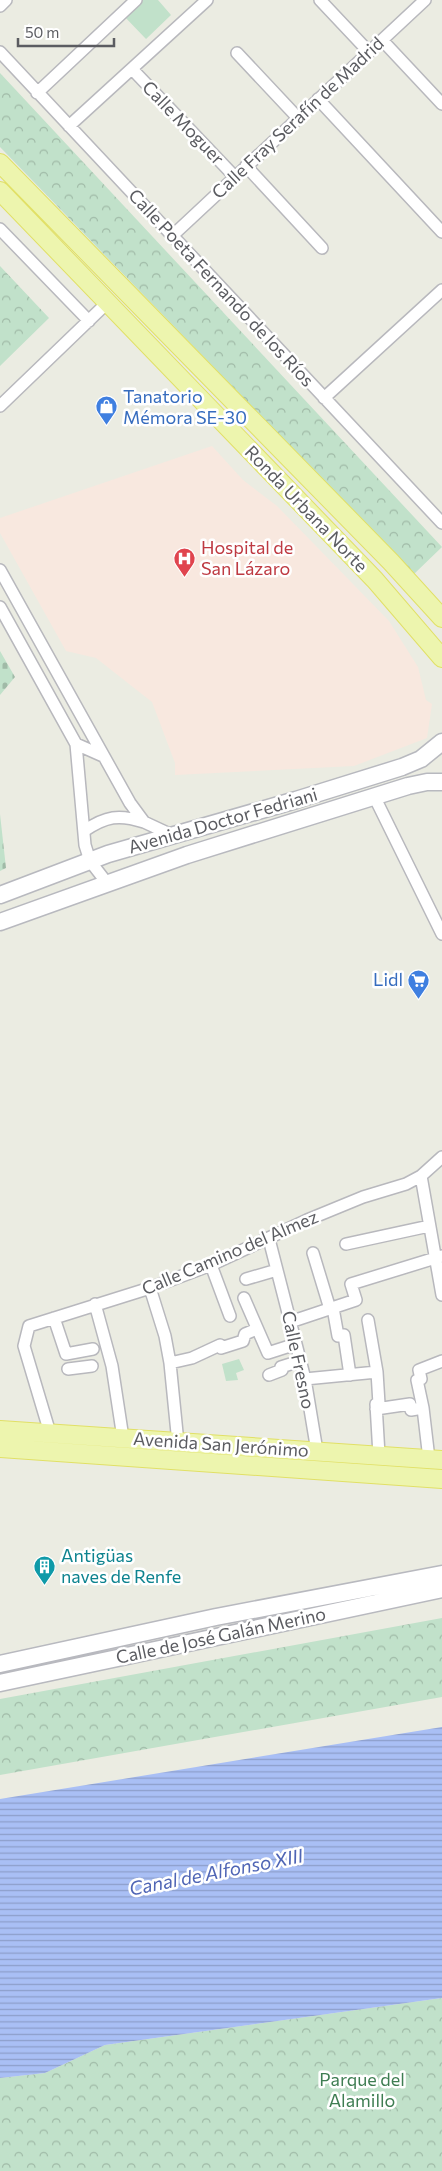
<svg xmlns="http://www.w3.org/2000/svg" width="442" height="2171" font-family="Commissioner,sans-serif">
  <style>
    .medical { fill: #f8e8df }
    .green { fill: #c1e1ca }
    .cemetery { fill: url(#cemetery-stones) }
    .park { fill: url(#park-crowns) }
    .water { fill: url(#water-rules) }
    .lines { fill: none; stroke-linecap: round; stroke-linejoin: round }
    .street-casing { stroke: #b8b8bd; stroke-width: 14 }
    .secondary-casing { stroke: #b8b9bf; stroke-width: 19 }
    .primary-casing { stroke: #e1e066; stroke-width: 20 }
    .street { stroke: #fff; stroke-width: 11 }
    .secondary { stroke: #fff; stroke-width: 16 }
    .primary { stroke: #edf5ae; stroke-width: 18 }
    .labels { text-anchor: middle; stroke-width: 5; stroke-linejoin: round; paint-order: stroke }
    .street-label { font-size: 18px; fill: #5b5c61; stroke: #fff }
    .shop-label { font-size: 18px; fill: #366cbe; stroke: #fff; text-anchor: start }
    .health-label { font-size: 18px; fill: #be3a42; stroke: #fff; text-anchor: start }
    .culture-label { font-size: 18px; fill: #0d838f; stroke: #fff; text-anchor: start }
    .park-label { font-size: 18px; fill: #3e7d52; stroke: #fff }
    .water-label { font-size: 19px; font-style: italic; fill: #4f65b5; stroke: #fff }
  </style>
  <defs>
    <pattern id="cemetery-stones" width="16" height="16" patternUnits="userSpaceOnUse" patternTransform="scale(1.25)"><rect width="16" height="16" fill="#c1e1ca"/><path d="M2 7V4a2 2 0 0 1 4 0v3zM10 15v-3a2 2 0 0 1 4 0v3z" fill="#a0baa7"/></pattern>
    <pattern id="park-crowns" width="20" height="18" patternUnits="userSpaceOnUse" patternTransform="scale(1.25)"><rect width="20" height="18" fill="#c1e1ca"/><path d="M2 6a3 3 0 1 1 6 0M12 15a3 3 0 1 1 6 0" fill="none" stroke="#a0baa7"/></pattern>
    <pattern id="water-rules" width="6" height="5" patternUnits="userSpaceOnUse" patternTransform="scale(1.25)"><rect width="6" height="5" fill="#a9bff5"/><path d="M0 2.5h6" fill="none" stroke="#8d9eca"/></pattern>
  </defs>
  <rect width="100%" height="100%" fill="#ebece2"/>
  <path class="medical" d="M212 446 243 480 277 506 389 621 418 667 426 700 432 704 427 738 354 766 175 775V763L152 702 96 658 66 651 0 533V518Z"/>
  <path class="green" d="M139 0H158L171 15 146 39 123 15Z
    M239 1359 244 1370 236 1373 238 1380 226 1381 222 1364Z"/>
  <path class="cemetery" d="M0 651 15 677 0 695Z
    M0 814 6 868 0 871Z"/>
  <path class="park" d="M0 73 442 547 414 574 0 147Z
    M0 266 49 318 0 366Z
    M442 1618V1697L0 1775V1699Z
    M442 1998V2171H0V2078L45 2073 105 2045Z"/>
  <path class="water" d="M442 1727V1998L105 2045 45 2073 0 2078V1799Z"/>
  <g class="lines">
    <defs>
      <path id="street" d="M320 0 369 52
        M0 6 6 0
        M382 40 442 104
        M0 52 442 523
        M237 53 298 118
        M132 69 235 177
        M37 93 136 0
        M318 99 442 232
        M69 126 207 0
        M246 166 322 248
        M0 229 89 321
        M172 236 425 0
        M324 398 442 290
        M0 406 107 303
        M0 570 130 803 144 822 174 836
        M0 607 76 744 85 845 90 861 107 883
        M76 744 103 756
        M374 796 442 934
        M84 831C106 816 119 814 144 822
        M421 1176 442 1295
        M269 1239 305 1379 317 1451
        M346 1244 429 1226
        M313 1253 330 1309
        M211 1265 230 1316
        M246 1279 277 1270
        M150 1288 165 1336 170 1363 178 1443
        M244 1298 268 1353 296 1344
        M95 1304 112 1366 123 1438
        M333 1308 338 1336 344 1335 350 1375
        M54 1318 66 1354 93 1349
        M368 1320 377 1372 379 1404H376L379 1455
        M290 1322 356 1300 351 1284 442 1256
        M170 1363 192 1358 220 1345 221 1348 243 1341 245 1334 257 1329
        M68 1369 92 1366
        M269 1375 282 1370 281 1367 300 1361
        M305 1379 377 1372
        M376 1409 410 1404 411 1410 423 1408
        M50 1433 24 1346 29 1326 150 1288 211 1265 307 1220 363 1197 406 1184 421 1176 442 1157
        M429 1459 423 1408 417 1380 421 1379 419 1370 442 1361"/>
      <path id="secondary" d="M0 895 108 854 296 800 402 767 421 759 442 742
        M0 922 187 855 408 786 427 782H442
        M0 1664 216 1617 442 1574
        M0 1683 442 1589"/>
      <path id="primary" d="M0 163 391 562 442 618
        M0 191 375 580 442 658
        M0 1430 442 1460
        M0 1448 442 1479"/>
    </defs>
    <use href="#street" class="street-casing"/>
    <use href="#secondary" class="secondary-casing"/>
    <use href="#primary" class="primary-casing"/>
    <use href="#street" class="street"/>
    <use href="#secondary" class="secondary"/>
    <use href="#primary" class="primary"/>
  </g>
  <defs>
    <symbol id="shop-pin" viewBox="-11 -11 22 30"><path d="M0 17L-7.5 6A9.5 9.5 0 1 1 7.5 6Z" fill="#3f7fe0" stroke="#fff"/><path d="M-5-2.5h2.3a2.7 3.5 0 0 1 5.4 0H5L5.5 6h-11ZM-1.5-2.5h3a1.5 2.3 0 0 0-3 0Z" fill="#fff"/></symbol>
    <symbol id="hospital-pin" viewBox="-11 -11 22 30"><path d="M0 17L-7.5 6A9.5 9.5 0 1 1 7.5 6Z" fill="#e0444e" stroke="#fff"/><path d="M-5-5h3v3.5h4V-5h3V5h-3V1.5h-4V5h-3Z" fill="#fff"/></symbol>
    <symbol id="supermarket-pin" viewBox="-11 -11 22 30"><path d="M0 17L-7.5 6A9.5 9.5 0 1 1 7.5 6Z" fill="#3f7fe0" stroke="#fff"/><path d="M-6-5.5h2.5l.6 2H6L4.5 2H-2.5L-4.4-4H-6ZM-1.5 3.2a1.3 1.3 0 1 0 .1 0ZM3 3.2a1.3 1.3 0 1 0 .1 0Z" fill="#fff"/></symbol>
    <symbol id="building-pin" viewBox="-11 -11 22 30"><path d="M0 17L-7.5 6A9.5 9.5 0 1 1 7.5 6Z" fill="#0f9aa8" stroke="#fff"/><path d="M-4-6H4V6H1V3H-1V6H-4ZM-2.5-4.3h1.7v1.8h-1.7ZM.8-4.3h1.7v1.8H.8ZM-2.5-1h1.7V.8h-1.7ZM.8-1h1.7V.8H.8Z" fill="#fff"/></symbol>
  </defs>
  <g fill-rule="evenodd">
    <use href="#shop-pin" x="94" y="394" width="25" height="34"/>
    <use href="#hospital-pin" x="172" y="546" width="25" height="34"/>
    <use href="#supermarket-pin" x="406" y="968" width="25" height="34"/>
    <use href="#building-pin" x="32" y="1554" width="25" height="34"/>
  </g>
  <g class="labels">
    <g class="street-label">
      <text transform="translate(298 118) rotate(-43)" y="6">Calle Fray Serafín de Madrid</text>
      <text transform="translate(183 123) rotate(46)" y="6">Calle Moguer</text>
      <text transform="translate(221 288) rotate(47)" y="6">Calle Poeta Fernando de los Ríos</text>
      <text transform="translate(306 509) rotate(46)" y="6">Ronda Urbana Norte</text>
      <text transform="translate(223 821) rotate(-16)" y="6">Avenida Doctor Fedriani</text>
      <text transform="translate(230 1253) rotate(-23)" y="6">Calle Camino del Almez</text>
      <text transform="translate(298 1360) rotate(78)" y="6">Calle Fresno</text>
      <text transform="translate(221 1445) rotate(4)" y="6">Avenida San Jerónimo</text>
      <text transform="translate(221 1636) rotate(-12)" y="6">Calle de José Galán Merino</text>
    </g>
    <g class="shop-label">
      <text x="123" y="403">Tanatorio<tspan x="123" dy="21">Mémora SE-30</tspan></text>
      <text x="403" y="986" text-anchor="end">Lidl</text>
    </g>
    <g class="health-label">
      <text x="201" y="554">Hospital de<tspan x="201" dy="21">San Lázaro</tspan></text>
    </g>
    <g class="culture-label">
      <text x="61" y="1562">Antigüas<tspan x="61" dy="21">naves de Renfe</tspan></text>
    </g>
    <g class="park-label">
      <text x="362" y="2086">Parque del<tspan x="362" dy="21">Alamillo</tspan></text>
    </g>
    <g class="water-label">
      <text transform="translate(216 1872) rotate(-11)" y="7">Canal de Alfonso XIII</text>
    </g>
  </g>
  <path d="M18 38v8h96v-8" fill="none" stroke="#5b5c61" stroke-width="2.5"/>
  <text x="25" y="38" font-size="15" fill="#5b5c61" stroke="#ffffff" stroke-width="4" paint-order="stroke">50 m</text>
</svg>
